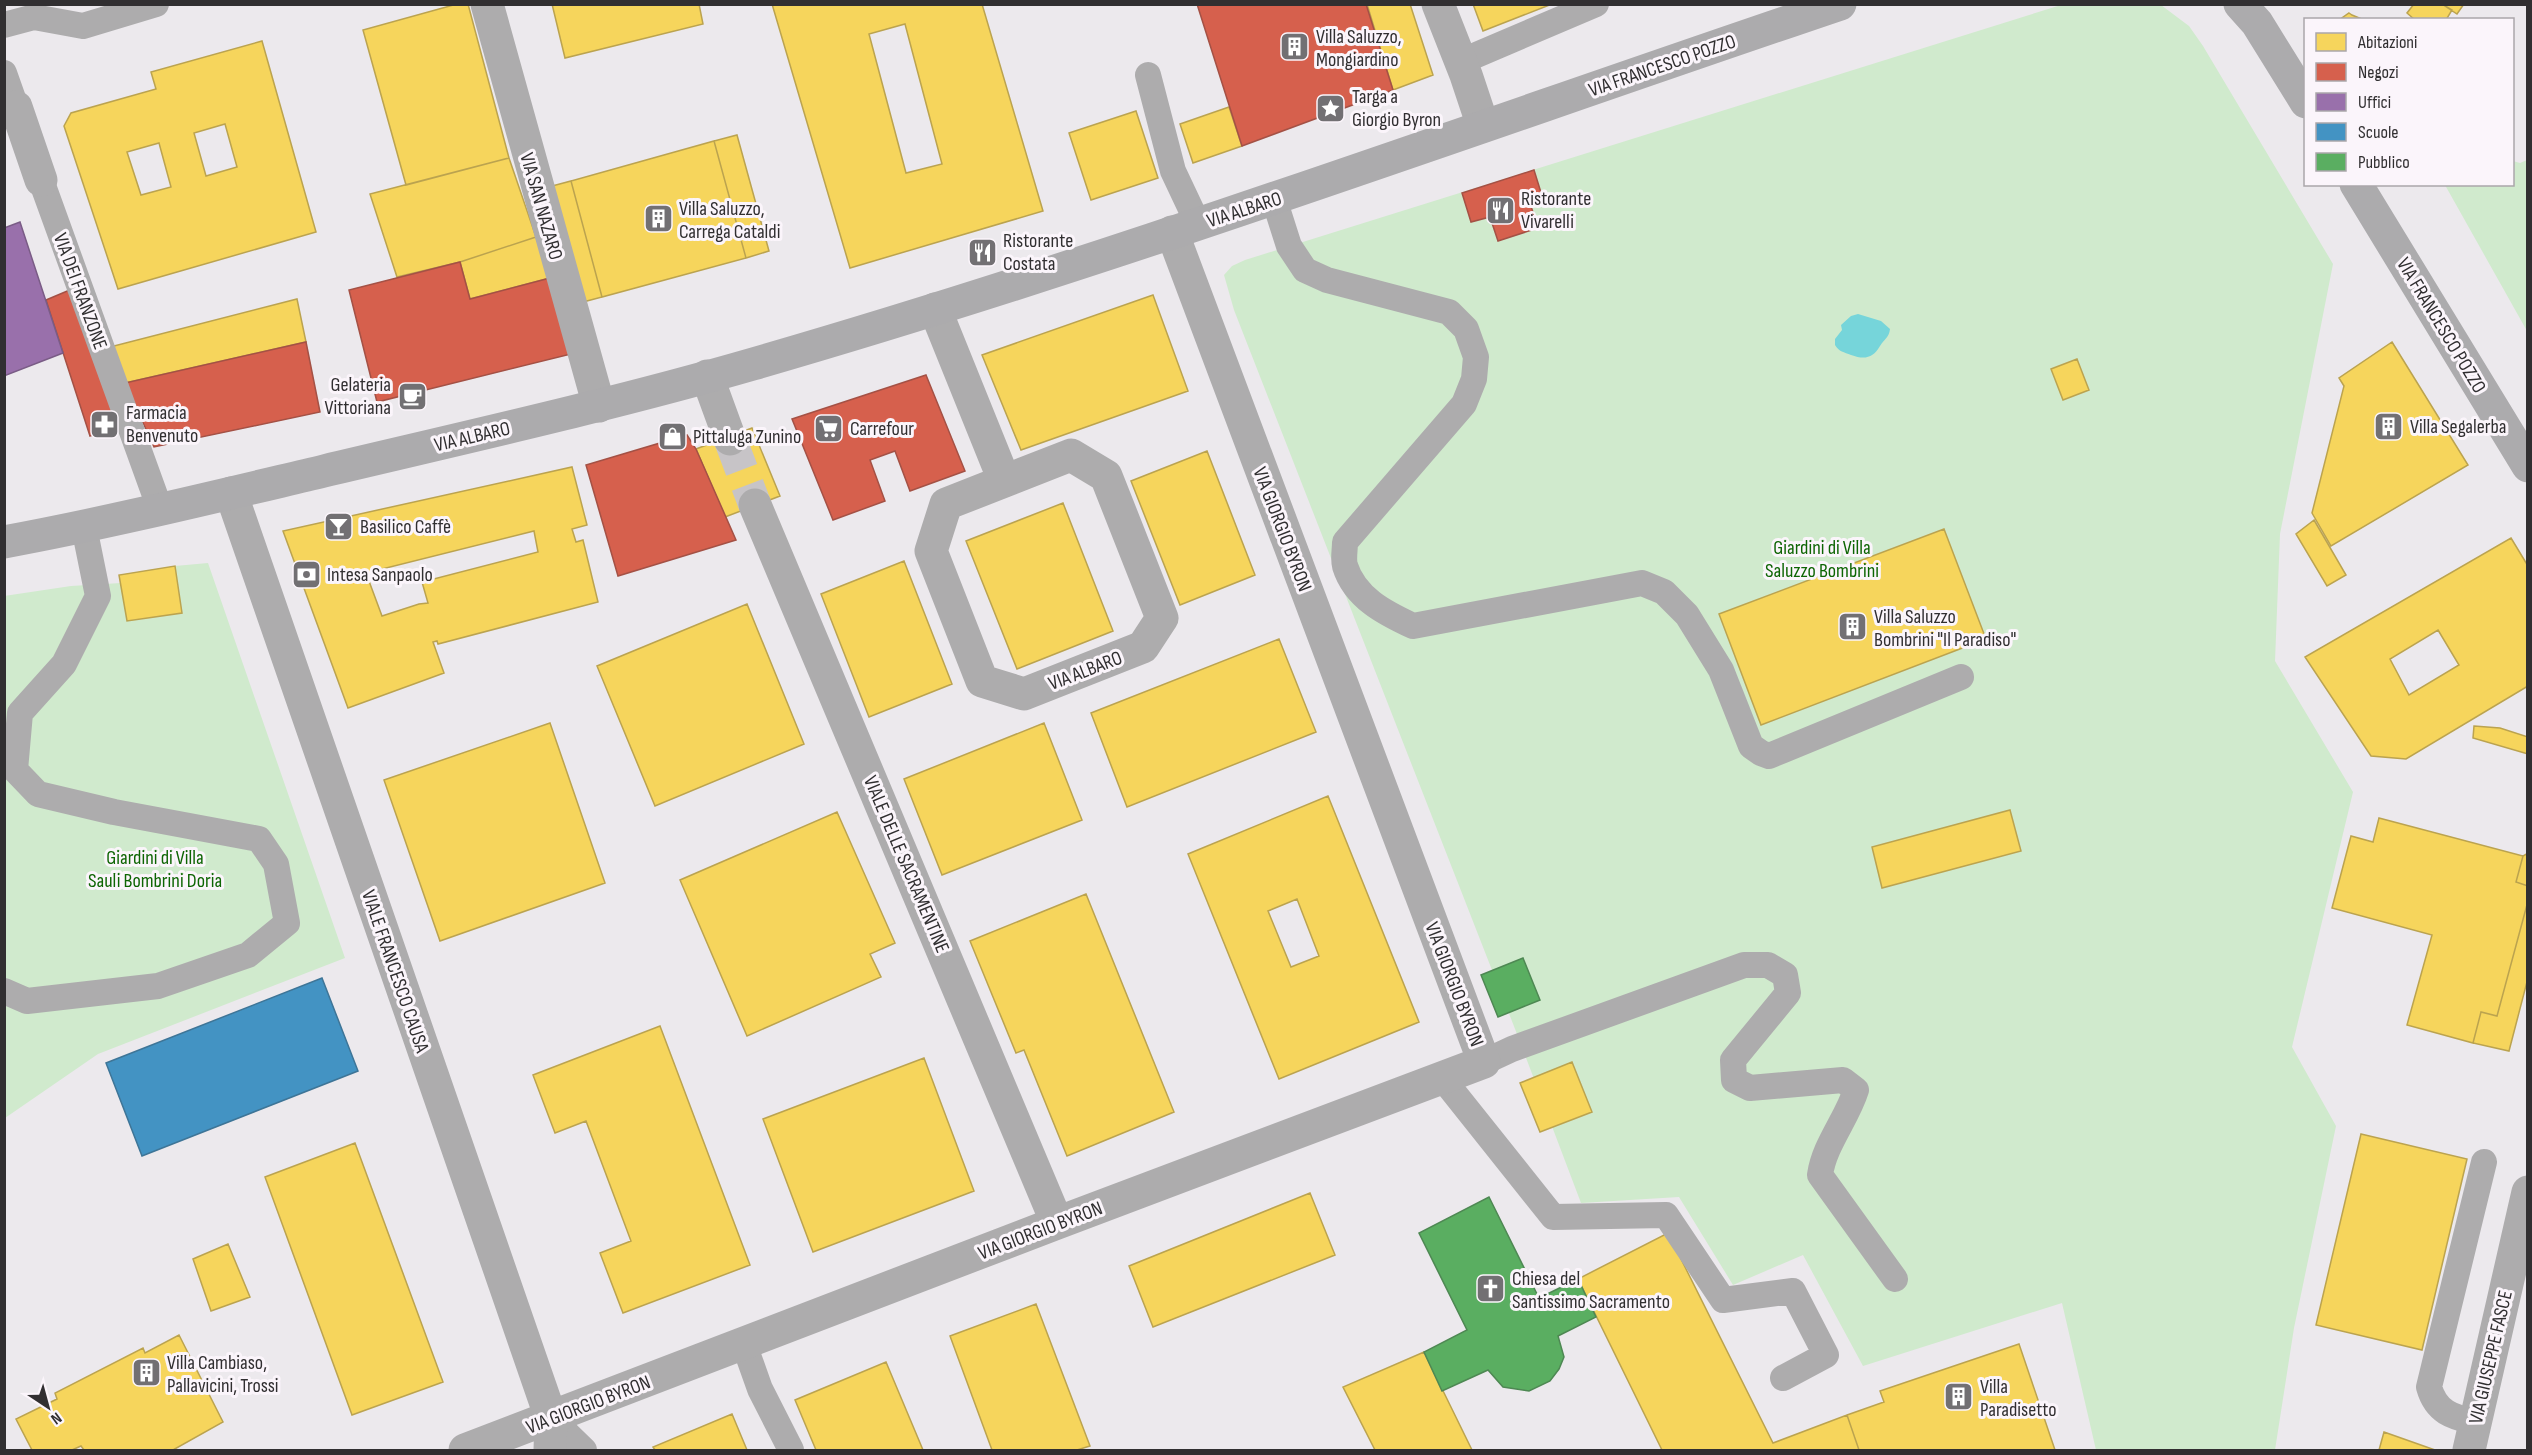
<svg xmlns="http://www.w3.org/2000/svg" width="2532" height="1455" font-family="'Sofia Sans Condensed',sans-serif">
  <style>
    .green { fill: #d0eacd }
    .water { fill: #76d5da }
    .homes { fill: #f6d55c; stroke: #bba34f; stroke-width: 1.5; fill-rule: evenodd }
    .shops { fill: #d6604d; stroke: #a45145; stroke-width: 1.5 }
    .offices { fill: #9970ab; stroke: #7a5c86; stroke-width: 1.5 }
    .schools { fill: #4393c3; stroke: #3e7597; stroke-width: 1.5 }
    .public { fill: #5aae61; stroke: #4e8853; stroke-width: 1.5 }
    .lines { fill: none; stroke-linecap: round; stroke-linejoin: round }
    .minor-tunnel { stroke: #c7c4c7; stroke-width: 33; stroke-dasharray: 33 16; stroke-linecap: butt }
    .service { stroke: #adacad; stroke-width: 26 }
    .pedestrian { stroke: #adacad; stroke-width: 33 }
    .minor { stroke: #adacad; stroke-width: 33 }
    .secondary { stroke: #acabad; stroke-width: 33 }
    .labels { text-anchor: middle; stroke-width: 6; stroke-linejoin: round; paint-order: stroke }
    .poi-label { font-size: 20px; fill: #312f31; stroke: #fbf5fb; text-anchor: start }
    .street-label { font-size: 20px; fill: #312f31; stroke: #fbf5fb }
    .park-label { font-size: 20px; fill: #0d6503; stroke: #fbf5fb }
  </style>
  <rect width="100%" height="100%" fill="#ece9ed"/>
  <path class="green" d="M2061 5H2161L2189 26 2203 46 2333 264 2280 534 2275 661 2353 792 2292 1047 2336 1126 2294 1328 2275 1450H2096L2062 1303 1863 1366 1803 1255 1733 1285 1679 1197 1581 1203 1517 1034 1234 310 1224 275 1232 266 1245 260Z
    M2527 160H2528L2527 331 2445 185 2512 184 2513 161 2520 163Z
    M208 563 345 958 98 1054 5 1118 4 596 71 586 121 583 127 621 182 613 175 566Z"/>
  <path class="water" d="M1858 314 1881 321 1890 329C1889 338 1884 339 1880 346 1873 358 1865 360 1851 355 1844 352 1839 352 1835 345V339L1842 330 1841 325 1851 316Z"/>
  <path class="homes" d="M457 4H468L509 158 406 185 363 30Z
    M552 4H699L703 24 565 58Z
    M772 4H982L1043 211 850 268ZM905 24 942 164 906 173 869 34Z
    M1367 4H1410L1433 75 1393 90Z
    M1473 4H1552L1483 31Z
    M2414 4H2442L2452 10 2446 20H2415L2407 13Z
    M2442 4H2464L2457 14Z
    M2349 13 2352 15 2364 20H2339Z
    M262 41 316 232 118 289 64 126 71 113 156 89 151 72ZM225 124 237 167 206 176 194 133ZM159 143 171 187 141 195 127 152Z
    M1229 107 1242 146 1193 163 1180 124Z
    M1136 111 1158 178 1091 200 1069 133Z
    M737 135 769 251 746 258 714 141Z
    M714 141 746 258 602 297 571 181Z
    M509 158 536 237 460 262 397 277 370 194Z
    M571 181 602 297 583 302 552 186Z
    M536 237 550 278 470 299 460 262Z
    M1153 295 1188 391 1021 450 982 355Z
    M297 299 306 342 125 383 110 347Z
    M2392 342 2468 465 2331 546 2312 513 2344 386 2339 378Z
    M2077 359 2089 390 2063 400 2051 369Z
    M752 428 780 496 725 517 696 449Z
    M1207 451 1255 575 1180 605 1131 481Z
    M572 467 587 525 572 529 576 542 583 540 598 602 438 644 437 641 433 642 444 673 348 708 283 531ZM534 531 538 552 422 582 428 603 419 604 382 616 366 573Z
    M1063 503 1113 631 1017 669 966 541Z
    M2314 520 2346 575 2327 586 2296 534Z
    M1944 529 1986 639 1761 725 1719 614Z
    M2511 538 2528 566V686L2406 759 2371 756 2305 657ZM2438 630 2459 665 2409 695 2390 659Z
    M904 561 952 684 869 717 821 594Z
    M175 566 182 613 127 621 119 575Z
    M747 604 804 744 655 806 597 666Z
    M1279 639 1316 732 1127 807 1091 713Z
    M550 723 605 883 440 941 384 780Z
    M1044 723 1082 820 942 875 904 779Z
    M2474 726 2500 728 2528 737V754L2473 738Z
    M1328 796 1419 1022 1279 1079 1188 854ZM1297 899 1319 956 1291 967 1268 911Z
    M2010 810 2021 851 1882 888 1872 847Z
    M837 812 895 943 870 954 881 977 747 1036 680 880Z
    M2379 818 2523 856 2516 882 2528 886V901L2497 1016 2481 1012 2473 1043 2407 1025 2432 935 2332 908 2351 836 2373 842Z
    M2528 853V886L2516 882 2523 856Z
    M1086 894 1174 1112 1067 1156 1024 1050 1016 1053 970 941Z
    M2528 901V978L2509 1051 2473 1043 2481 1012 2497 1016Z
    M660 1026 750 1265 623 1313 600 1253 631 1241 586 1121 555 1133 533 1075Z
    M924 1058 974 1191 813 1252 763 1119Z
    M1572 1062 1592 1112 1540 1132 1520 1083Z
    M2361 1134 2467 1159 2422 1350 2316 1325Z
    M355 1143 443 1382 352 1415 265 1177Z
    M1310 1193 1335 1255 1153 1327 1129 1266Z
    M1668 1233 1773 1443 1847 1415 1859 1450H1662L1578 1279Z
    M228 1244 250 1297 211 1311 193 1259Z
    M1036 1304 1090 1446 1077 1450H992L950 1336Z
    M179 1335 223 1422 173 1450H84L81 1446 72 1450H32L16 1419 57 1399 55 1393 143 1348 145 1353Z
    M2019 1344 2055 1450H1859L1847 1415 1884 1402 1880 1391Z
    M1424 1352 1472 1450H1375L1343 1387Z
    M886 1362 923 1450H816L795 1400Z
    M732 1414 747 1450H655L653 1447Z
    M2384 1432 2435 1450H2379Z"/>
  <path class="shops" d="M1197 4H1366L1393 90 1242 146Z
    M1534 170 1543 199 1530 203 1538 228 1498 241 1490 217 1471 222 1462 193Z
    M460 262 470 299 550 278 571 354 377 402 349 290Z
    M72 289 121 425 90 436 46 300Z
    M306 342 320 412 154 447 125 383Z
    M926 375 965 471 910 491 895 451 870 460 885 501 833 520 792 419Z
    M687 435 696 449 736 540 618 576 586 465Z"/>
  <path class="offices" d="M20 222 63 353 4 376V228Z"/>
  <path class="schools" d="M322 978 358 1071 142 1156 106 1063Z"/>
  <path class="public" d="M1523 958 1540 1000 1498 1017 1481 975Z
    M1489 1197 1539 1298 1578 1279 1596 1317 1558 1336 1564 1357 1559 1369 1550 1381 1529 1391 1503 1387 1488 1370 1442 1391 1424 1352 1467 1330 1419 1233Z"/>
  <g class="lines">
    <path class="minor-tunnel" d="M730 439 755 505"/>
    <path class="service" d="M4 25 34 17 83 26 156 4
      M1460 62 1596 4
      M4 73 16 107
      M1148 75 1173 171 1198 224
      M41 180 160 509
      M1274 199 1289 246 1305 270 1327 280 1449 312 1466 329 1476 357 1474 379 1464 404 1345 542C1345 550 1343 559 1345 566 1355 598 1385 613 1413 626L1642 583 1664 592 1687 615 1721 670 1751 746 1761 753 1769 756 1961 677
      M4 991 27 1001 158 986 248 955 287 923 276 864 259 839 114 812 38 794 15 770 20 713 64 664 98 596 84 527
      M1484 1062 1512 1049 1744 965H1768L1785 975 1788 993 1733 1060 1734 1080 1750 1088 1843 1080 1856 1090C1847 1119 1824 1145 1820 1175L1895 1279
      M1443 1079 1553 1217 1666 1215 1723 1300 1793 1291 1826 1355 1783 1378
      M744 1344 760 1389 791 1450
      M551 1418 584 1450
      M2475 1422C2452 1417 2436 1412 2429 1387L2484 1162"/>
    <path class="pedestrian" d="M16 107 41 180"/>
    <path class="minor" d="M487 4 599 406
      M1438 4 1466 75 1483 126
      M935 309 1004 480
      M707 376 730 439
      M1071 455 1106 476 1162 618 1143 647 1024 694 982 681 931 551 946 504Z
      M231 493 551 1418 550 1450
      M755 505 1057 1223
      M465 1450 1057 1223 1484 1062 1172 232
      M2469 1450 2528 1192"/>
    <path class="secondary" d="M2240 4 2257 23 2306 102
      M2356 184 2528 466
      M4 542C112 522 218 496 324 471 467 437 611 405 753 364 1120 258 1479 126 1840 4"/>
  </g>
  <defs>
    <symbol id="building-square" viewBox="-11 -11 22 22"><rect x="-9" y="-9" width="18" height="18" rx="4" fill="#727073" stroke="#fbf5fb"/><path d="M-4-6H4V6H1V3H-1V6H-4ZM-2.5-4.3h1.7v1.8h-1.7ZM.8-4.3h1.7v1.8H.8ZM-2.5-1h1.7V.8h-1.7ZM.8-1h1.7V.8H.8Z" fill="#fff"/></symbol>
    <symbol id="sight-square" viewBox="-11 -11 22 22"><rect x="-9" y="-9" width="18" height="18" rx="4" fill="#727073" stroke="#fbf5fb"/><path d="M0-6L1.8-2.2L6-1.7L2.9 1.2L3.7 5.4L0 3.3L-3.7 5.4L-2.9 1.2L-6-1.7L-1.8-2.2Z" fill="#fff"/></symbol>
    <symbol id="restaurant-square" viewBox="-11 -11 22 22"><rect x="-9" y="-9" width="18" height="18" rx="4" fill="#727073" stroke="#fbf5fb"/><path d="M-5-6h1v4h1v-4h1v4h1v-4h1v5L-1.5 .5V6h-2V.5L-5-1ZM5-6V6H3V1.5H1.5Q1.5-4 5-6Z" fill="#fff"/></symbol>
    <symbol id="cafe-square" viewBox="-11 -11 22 22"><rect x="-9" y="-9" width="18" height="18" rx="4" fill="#727073" stroke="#fbf5fb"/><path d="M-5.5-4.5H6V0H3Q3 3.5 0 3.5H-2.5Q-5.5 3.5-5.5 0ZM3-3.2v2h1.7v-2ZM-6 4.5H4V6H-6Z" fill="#fff"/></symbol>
    <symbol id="pharmacy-square" viewBox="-11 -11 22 22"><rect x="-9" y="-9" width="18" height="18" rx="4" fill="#727073" stroke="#fbf5fb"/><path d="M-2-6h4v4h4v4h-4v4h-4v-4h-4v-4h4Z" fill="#fff"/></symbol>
    <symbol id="supermarket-square" viewBox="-11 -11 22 22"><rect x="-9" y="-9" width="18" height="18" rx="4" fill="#727073" stroke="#fbf5fb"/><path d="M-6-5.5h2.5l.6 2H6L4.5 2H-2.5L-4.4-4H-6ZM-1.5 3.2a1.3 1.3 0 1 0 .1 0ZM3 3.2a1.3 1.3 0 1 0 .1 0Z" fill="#fff"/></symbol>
    <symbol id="shop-square" viewBox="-11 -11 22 22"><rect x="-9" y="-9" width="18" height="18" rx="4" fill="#727073" stroke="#fbf5fb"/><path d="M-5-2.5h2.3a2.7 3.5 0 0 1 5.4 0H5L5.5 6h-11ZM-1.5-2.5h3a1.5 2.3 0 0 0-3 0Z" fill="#fff"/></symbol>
    <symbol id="bar-square" viewBox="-11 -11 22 22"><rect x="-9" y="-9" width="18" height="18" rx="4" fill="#727073" stroke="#fbf5fb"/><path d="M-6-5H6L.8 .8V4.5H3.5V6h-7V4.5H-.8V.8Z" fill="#fff"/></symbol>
    <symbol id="bank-square" viewBox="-11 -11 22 22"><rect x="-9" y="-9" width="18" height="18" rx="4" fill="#727073" stroke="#fbf5fb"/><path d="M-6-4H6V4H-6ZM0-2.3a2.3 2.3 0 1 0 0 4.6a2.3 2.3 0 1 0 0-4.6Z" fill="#fff"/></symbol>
    <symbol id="church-square" viewBox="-11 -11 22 22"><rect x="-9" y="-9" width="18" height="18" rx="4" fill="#727073" stroke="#fbf5fb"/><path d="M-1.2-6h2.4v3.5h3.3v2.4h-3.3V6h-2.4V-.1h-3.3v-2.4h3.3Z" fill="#fff"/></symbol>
  </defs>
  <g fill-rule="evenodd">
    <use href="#building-square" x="1278" y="30" width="33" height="33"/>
    <use href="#sight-square" x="1314" y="92" width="33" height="33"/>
    <use href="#restaurant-square" x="1484" y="194" width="33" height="33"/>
    <use href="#building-square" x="642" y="202" width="33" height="33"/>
    <use href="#restaurant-square" x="966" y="236" width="33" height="33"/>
    <use href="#cafe-square" x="396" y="380" width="33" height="33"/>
    <use href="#pharmacy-square" x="88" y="408" width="33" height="33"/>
    <use href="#building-square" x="2372" y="410" width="33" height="33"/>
    <use href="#supermarket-square" x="812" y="412" width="33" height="33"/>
    <use href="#shop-square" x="656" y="420" width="33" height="33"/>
    <use href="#bar-square" x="322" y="510" width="33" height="33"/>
    <use href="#bank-square" x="290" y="558" width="33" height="33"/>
    <use href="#building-square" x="1836" y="610" width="33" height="33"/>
    <use href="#church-square" x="1474" y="1272" width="33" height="33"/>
    <use href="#building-square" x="130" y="1356" width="33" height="33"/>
    <use href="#building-square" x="1942" y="1380" width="33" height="33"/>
  </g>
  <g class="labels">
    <g class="poi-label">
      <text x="1316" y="43">Villa Saluzzo,<tspan x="1316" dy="23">Mongiardino</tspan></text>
      <text x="1352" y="103">Targa a<tspan x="1352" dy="23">Giorgio Byron</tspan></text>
      <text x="1521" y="205">Ristorante<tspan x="1521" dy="23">Vivarelli</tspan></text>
      <text x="679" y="215">Villa Saluzzo,<tspan x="679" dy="23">Carrega Cataldi</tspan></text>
      <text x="1003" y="247">Ristorante<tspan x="1003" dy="23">Costata</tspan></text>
      <text x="391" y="391" text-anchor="end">Gelateria<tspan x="391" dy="23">Vittoriana</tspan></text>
      <text x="126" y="419">Farmacia<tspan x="126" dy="23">Benvenuto</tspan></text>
      <text x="2410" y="433">Villa Segalerba</text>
      <text x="850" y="435">Carrefour</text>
      <text x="693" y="443">Pittaluga Zunino</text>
      <text x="360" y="533">Basilico Caffè</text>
      <text x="327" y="581">Intesa Sanpaolo</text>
      <text x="1874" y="623">Villa Saluzzo<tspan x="1874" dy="23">Bombrini "Il Paradiso"</tspan></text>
      <text x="1512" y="1285">Chiesa del<tspan x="1512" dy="23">Santissimo Sacramento</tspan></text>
      <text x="167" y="1369">Villa Cambiaso,<tspan x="167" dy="23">Pallavicini, Trossi</tspan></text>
      <text x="1980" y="1393">Villa<tspan x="1980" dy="23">Paradisetto</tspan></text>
    </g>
    <g class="street-label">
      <text transform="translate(1662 65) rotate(-19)" y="7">VIA FRANCESCO POZZO</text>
      <text transform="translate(542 206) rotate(74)" y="7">VIA SAN NAZARO</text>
      <text transform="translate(1244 209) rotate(-18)" y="7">VIA ALBARO</text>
      <text transform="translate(81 291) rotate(70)" y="7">VIA DEI FRANZONE</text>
      <text transform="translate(2442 325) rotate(59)" y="7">VIA FRANCESCO POZZO</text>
      <text transform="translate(472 436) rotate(-13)" y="7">VIA ALBARO</text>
      <text transform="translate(1283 529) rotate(69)" y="7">VIA GIORGIO BYRON</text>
      <text transform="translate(1085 670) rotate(-21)" y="7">VIA ALBARO</text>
      <text transform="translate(907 864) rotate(67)" y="7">VIALE DELLE SACRAMENTINE</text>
      <text transform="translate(396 971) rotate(71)" y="7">VIALE FRANCESCO CAUSA</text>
      <text transform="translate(1455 984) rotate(69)" y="7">VIA GIORGIO BYRON</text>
      <text transform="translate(1040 1230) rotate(-21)" y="7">VIA GIORGIO BYRON</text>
      <text transform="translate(2490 1357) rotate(-77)" y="7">VIA GIUSEPPE FASCE</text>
      <text transform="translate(588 1404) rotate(-21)" y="7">VIA GIORGIO BYRON</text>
    </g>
    <g class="park-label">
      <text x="1822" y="554">Giardini di Villa<tspan x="1822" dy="23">Saluzzo Bombrini</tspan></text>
      <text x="155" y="864">Giardini di Villa<tspan x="155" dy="23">Sauli Bombrini Doria</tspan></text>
    </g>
  </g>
  <rect width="2532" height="1455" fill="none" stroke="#312f31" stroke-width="12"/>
  <rect x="2304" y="18" width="210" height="168" fill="#fbf5fb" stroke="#aaa6aa" stroke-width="1.5"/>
  <rect x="2316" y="33" width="30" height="18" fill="#f6d55c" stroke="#aaa6aa" stroke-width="1.5"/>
  <text x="2358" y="48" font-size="18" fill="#312f31">Abitazioni</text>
  <rect x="2316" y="63" width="30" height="18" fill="#d6604d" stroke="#aaa6aa" stroke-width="1.5"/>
  <text x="2358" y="78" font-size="18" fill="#312f31">Negozi</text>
  <rect x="2316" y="93" width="30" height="18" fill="#9970ab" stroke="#aaa6aa" stroke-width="1.5"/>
  <text x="2358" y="108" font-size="18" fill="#312f31">Uffici</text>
  <rect x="2316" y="123" width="30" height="18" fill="#4393c3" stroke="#aaa6aa" stroke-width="1.5"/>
  <text x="2358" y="138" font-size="18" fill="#312f31">Scuole</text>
  <rect x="2316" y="153" width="30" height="18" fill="#5aae61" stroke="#aaa6aa" stroke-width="1.5"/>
  <text x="2358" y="168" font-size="18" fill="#312f31">Pubblico</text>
  <g transform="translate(48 1407) rotate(144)" stroke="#fbf5fb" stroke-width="4.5" paint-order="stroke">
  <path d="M0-4.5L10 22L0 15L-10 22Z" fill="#312f31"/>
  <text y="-9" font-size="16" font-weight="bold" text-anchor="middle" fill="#312f31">N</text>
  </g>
</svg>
